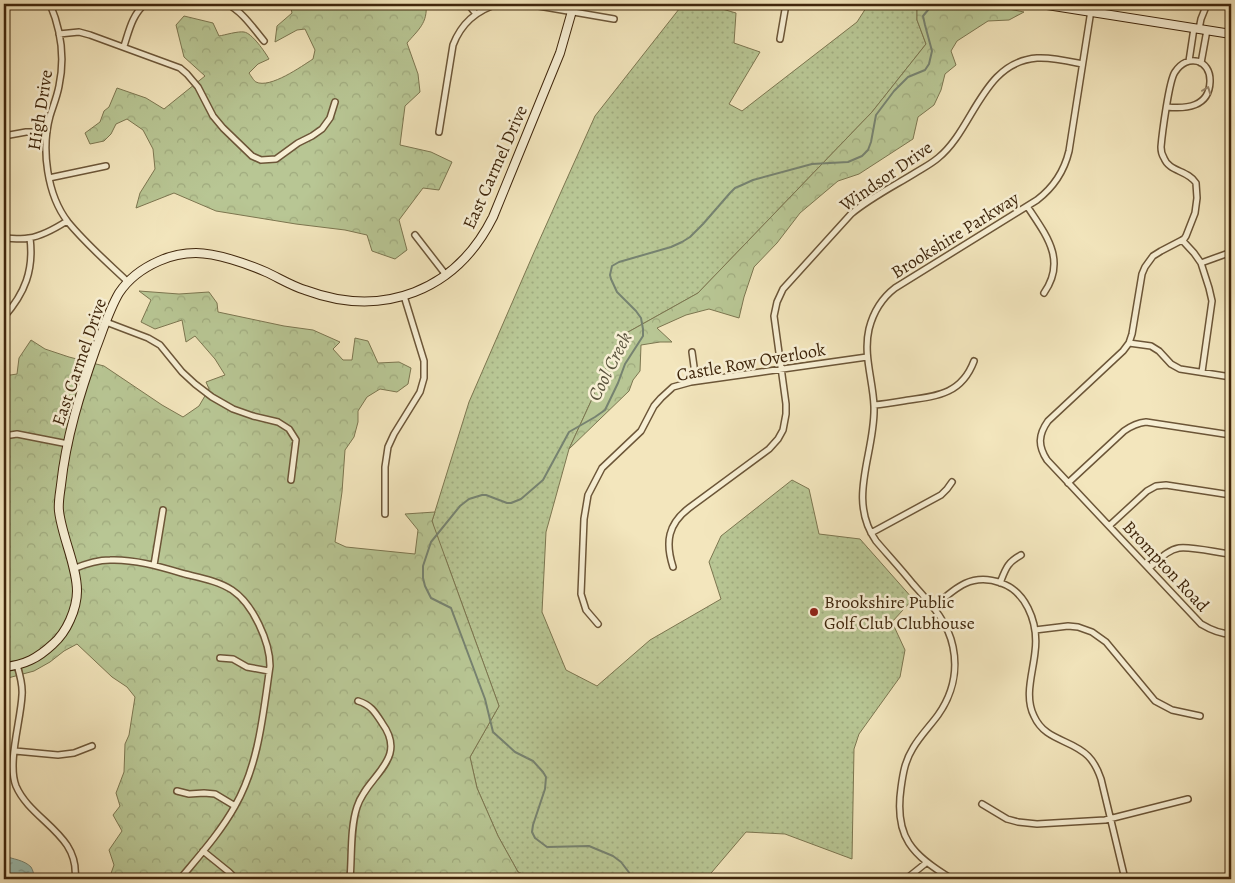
<svg xmlns="http://www.w3.org/2000/svg" width="1235" height="883" font-family="Alegreya,serif">
  <style>
    .grass { fill: url(#grass-dots); stroke: #7c7650 }
    .forest { fill: url(#forest-crowns); stroke: #7c7650 }
    .water { fill: url(#water-ripples); stroke: #768270 }
    .lines { fill: none; stroke-linecap: round; stroke-linejoin: round }
    .stream { stroke: #768270; stroke-width: 2 }
    .street-casing { stroke: #6c5638; stroke-width: 8 }
    .secondary-casing { stroke: #3f260c; stroke-width: 10 }
    .street { stroke: #f7efd4; stroke-width: 5 }
    .secondary { stroke: #f7efd4; stroke-width: 8 }
    .oneway { stroke: #9b8a70 }
    .poi-dot { fill: #8f2418; stroke: #f7efd4; stroke-width: 2 }
    .labels { text-anchor: middle; stroke-width: 5; stroke-linejoin: round; paint-order: stroke }
    .street-label { font-size: 18px; fill: #3f260c; stroke: #f7efd4 }
    .poi-label { font-size: 18px; fill: #3f260c; stroke: #f7efd4; text-anchor: start }
    .water-label { font-size: 19px; font-style: italic; fill: #5b543e; stroke: #f7efd4 }
  </style>
  <defs>
    <pattern id="grass-dots" width="8" height="8" patternUnits="userSpaceOnUse" patternTransform="scale(1.25)"><rect width="8" height="8" fill="#b8c694"/><path d="M2 2h.1M6 6h.1" fill="none" stroke="#9faa7e" stroke-width="1.8" stroke-linecap="round"/></pattern>
    <pattern id="forest-crowns" width="20" height="18" patternUnits="userSpaceOnUse" patternTransform="scale(1.25)"><rect width="20" height="18" fill="#b8c694"/><path d="M2 6a3 3 0 1 1 6 0M12 15a3 3 0 1 1 6 0" fill="none" stroke="#9faa7e"/></pattern>
    <pattern id="water-ripples" width="26" height="14" patternUnits="userSpaceOnUse" patternTransform="scale(1.25)"><rect width="26" height="14" fill="#9bbfb3"/><path d="M2 4q2-2 4 0t4 0M15 11q2-2 4 0t4 0" fill="none" stroke="#809b90"/></pattern>
  </defs>
  <rect width="100%" height="100%" fill="#f3e6bd"/>
  <filter id="stains"><feTurbulence type="fractalNoise" baseFrequency=".004" numOctaves="4"/><feColorMatrix values="0 0 0 0 .2 0 0 0 0 .09 0 0 0 0 .02 0 0 0 .5 -.17"/></filter>
  <radialGradient id="worn" r=".72"><stop offset=".6" stop-color="#630" stop-opacity="0"/><stop offset="1" stop-color="#630" stop-opacity=".3"/></radialGradient>
  <path class="grass" d="M683 4H705L736 13 734 43 760 52 729 104 742 111 857 22 866 8 867 4H917V20L926 44 872 112 698 293 621 336 569 449 546 532 542 612 566 670 597 686 650 640 721 599 709 562 721 536 792 480 809 489 819 534 860 539 913 599 892 622 905 650 900 677 859 734 854 749 852 859 785 834 746 832 706 879H532L518 872 498 836 477 788 470 757 499 706 445 557 441 555 432 521 469 402 535 250 595 116Z"/>
  <path class="forest" d="M290 4H426C428 23 418 30 407 43L418 74 420 92 405 106 400 145 431 152 452 162 439 190 423 188 399 220 407 250 395 259 372 251 367 235 345 230 296 224 216 211 174 193 136 208 140 193 155 169 153 149 143 130 127 119 116 124 111 134 104 141 90 144 85 133 100 122 104 111 109 107 117 88 146 98 164 109 205 76 184 57 176 25 184 16 213 23 219 36C225 35 238 31 244 32 252 33 265 52 269 59L258 64 249 73C251 76 254 81 256 82 270 89 302 66 313 59L315 50 305 29 297 30 275 42 277 26 292 13Z
    M917 4H983L1024 12 1009 20 988 21 957 41 951 51 956 65 945 74 941 90 934 105 918 117 913 139 859 174 838 181 800 213 777 243 754 267 744 297 739 318 709 309 686 315 657 328 672 342H660L641 345 640 371 633 380 629 391 569 449 621 336 698 293 872 112 926 44 917 20Z
    M139 291 179 294 209 292 217 303 218 312 284 326 313 330 340 342 333 349 343 360H352L355 338 368 341 378 363 399 362 411 368 408 384 397 392 380 389 367 397 358 411V422L354 437 345 450 342 492 335 542 346 547 415 554 418 530 405 514 435 512 432 521 499 706 470 757 477 788 498 836 518 872 532 879H109L114 865 109 850 122 831 113 815 120 806 116 793 124 772 125 744 129 735 135 697 127 687 112 677 77 644 64 651 50 662 34 671 8 678 4 677V376L17 374 19 358 31 340 45 349 69 357 104 366 162 405 183 417 199 406 209 389 206 382 225 375 215 359 195 336 186 342 182 320 155 329 141 322 151 300Z"/>
  <path class="water" d="M4 856C13 859 24 860 31 867 33 870 34 875 35 879H8L4 876Z"/>
  <g class="lines">
    <path class="stream" d="M634 879 621 862 613 856 589 846 547 847 535 838 532 832 533 825 545 789 546 777 543 772 533 761 515 752 493 732 485 699 451 608 431 598 425 586 423 578V566L431 542 460 506 469 499 482 495H486L507 503H511L521 499 543 480 569 432 595 417 605 410 618 383 625 364 643 336V329L641 318 636 311 617 292 611 279 610 275 612 266 619 262 671 247 682 242 690 237 703 224 730 193 735 188 742 185 753 180 812 164 848 162 862 156 868 150 871 142 876 115 894 91 908 77 925 70 929 64 932 51 925 25 923 16 933 4"/>
    <defs>
      <path id="street" d="M50 4C61 30 65 58 59 86 57 97 53 106 50 116 41 149 47 195 68 222 86 244 108 263 128 282
        M227 4C243 12 253 28 264 41
        M468 4 476 14
        M527 4 614 19
        M1199 29 1201 19 1207 4
        M59 34 79 32 90 35 180 68 187 74 198 87 213 116 223 128 252 156 261 160 276 159 298 143 312 136 322 129 330 118 335 102
        M780 39 786 4
        M124 46C129 31 132 15 145 4
        M1189 61 1194 28
        M1201 63 1207 30
        M1167 107C1186 109 1209 107 1210 82 1211 59 1187 53 1175 72 1169 80 1162 135 1161 147 1161 151 1162 155 1164 158 1169 172 1188 170 1196 183L1197 198 1195 213 1186 236 1184 239 1161 251 1153 256 1145 267 1142 274 1132 334 1129 343 1123 351 1048 421C1038 435 1038 446 1047 460L1201 624C1211 630 1220 634 1231 634
        M439 132 453 45C461 24 477 10 498 4
        M4 136 26 132H47
        M49 178 106 166
        M1027 206C1046 235 1067 260 1044 293
        M415 235 446 275
        M4 238C12 238 21 240 29 238 42 236 56 228 67 221
        M1182 240 1194 253 1201 263 1209 288 1212 301 1202 372
        M1201 263 1226 254H1231
        M4 317C25 293 34 270 30 238
        M106 322 148 338 160 345 182 372 195 384 212 397 233 409 253 416 278 422 289 429 296 440 291 480
        M1129 343 1151 346 1159 351 1171 364 1180 369 1231 377
        M692 352 696 381
        M874 405C886 404 897 402 909 400 939 396 962 393 974 361
        M4 436 17 434 68 444
        M1068 483 1124 431C1131 426 1137 423 1146 422L1231 435
        M385 514V467L388 447 394 434 420 392 424 378V361L404 296
        M1109 526 1147 491 1156 486 1166 485 1231 495
        M871 533 941 495 947 489 952 482
        M154 565 163 510
        M673 567C665 542 668 524 689 508L769 449 778 439 783 430 786 414V404L774 316 777 302 783 289 851 214C870 198 894 186 915 173 923 168 931 164 938 158 974 129 982 62 1037 58 1052 57 1068 61 1082 64
        M1149 568C1158 561 1167 550 1179 548 1190 546 1219 553 1231 554
        M73 569C85 564 97 560 110 560 135 559 161 567 185 574 201 578 218 581 232 590 253 604 270 642 270 666 263 714 259 764 235 806 220 833 199 856 180 879
        M1000 583C1006 568 1007 563 1021 555
        M934 607C954 589 971 572 1001 583 1013 587 1022 596 1028 608 1035 622 1037 637 1035 652 1033 673 1024 696 1034 716 1045 741 1071 739 1088 756 1094 762 1098 770 1101 779L1125 879
        M598 624 586 610 581 594 584 519 588 495 602 468 641 431 654 406 661 398 673 387 691 382 867 357
        M1035 630 1068 626 1078 627 1092 632 1106 642 1155 701 1172 710 1200 716
        M220 658 233 659 247 667 269 671
        M17 665C20 675 23 685 22 695 21 720 7 763 16 786 31 821 80 834 75 879
        M15 751 58 755 74 753 92 746
        M177 791 189 794 204 793 215 794 235 806
        M982 804 1007 819 1018 822 1037 824 1105 820 1188 799
        M203 851 229 872 236 879
        M350 879C352 857 350 828 357 807 367 775 409 760 382 723 375 712 371 705 358 701
        M906 879 926 863
        M952 879C912 855 894 837 901 788 903 773 905 761 913 748 920 736 930 726 938 715 952 695 958 671 953 647 948 621 929 602 913 584 901 569 888 555 876 541 846 498 876 452 874 406 873 380 863 355 869 329 873 313 882 298 895 288L1037 200C1054 187 1064 172 1069 151L1092 4"/>
      <path id="secondary" d="M1041 4 1231 34
        M4 667C25 665 38 658 53 644 61 637 66 629 70 620 74 611 77 600 77 591 77 566 62 537 59 511 58 503 60 493 61 485 66 438 80 393 96 348 103 330 109 310 119 293 129 278 143 268 159 261 170 256 183 253 196 253 216 253 248 264 266 272 279 278 292 286 305 290 383 319 456 291 493 217L560 53 574 4"/>
    </defs>
    <use href="#street" class="street-casing"/>
    <use href="#secondary" class="secondary-casing"/>
    <use href="#street" class="street"/>
    <use href="#secondary" class="secondary"/>
  </g>
  <defs><path id="oneway-chevron" d="M-2-3.5L2.5 0L-2 3.5" fill="none" stroke-width="1.6" stroke-linecap="round" stroke-linejoin="round" transform="scale(1.25)"/></defs>
  <use class="oneway" href="#oneway-chevron" transform="translate(1207 90) rotate(-69)"/>
  <circle class="poi-dot" cx="814" cy="612" r="5"/>
  <g class="labels">
    <g class="street-label">
      <text transform="translate(40 110) rotate(-81)" y="6">High Drive</text>
      <text transform="translate(495 167) rotate(-66)" y="6">East Carmel Drive</text>
      <text transform="translate(886 176) rotate(-35)" y="6">Windsor Drive</text>
      <text transform="translate(955 235) rotate(-32)" y="6">Brookshire Parkway</text>
      <text transform="translate(79 362) rotate(-71)" y="6">East Carmel Drive</text>
      <text transform="translate(751 362) rotate(-10)" y="6">Castle Row Overlook</text>
      <text transform="translate(1166 566) rotate(47)" y="6">Brompton Road</text>
    </g>
    <g class="poi-label">
      <text x="824" y="608">Brookshire Public<tspan x="824" dy="21">Golf Club Clubhouse</tspan></text>
    </g>
    <g class="water-label">
      <text transform="translate(609 366) rotate(-63)" y="7">Cool Creek</text>
    </g>
  </g>
  <rect width="1235" height="883" fill="none" stroke="#f3e6bd" stroke-width="20"/>
  <rect x="5" y="5" width="1225" height="873" fill="none" stroke="#3f260c" stroke-width="2.5"/>
  <rect x="10" y="10" width="1215" height="863" fill="none" stroke="#3f260c"/>
  <rect width="100%" height="100%" filter="url(#stains)"/>
  <rect width="100%" height="100%" fill="url(#worn)"/>
</svg>
